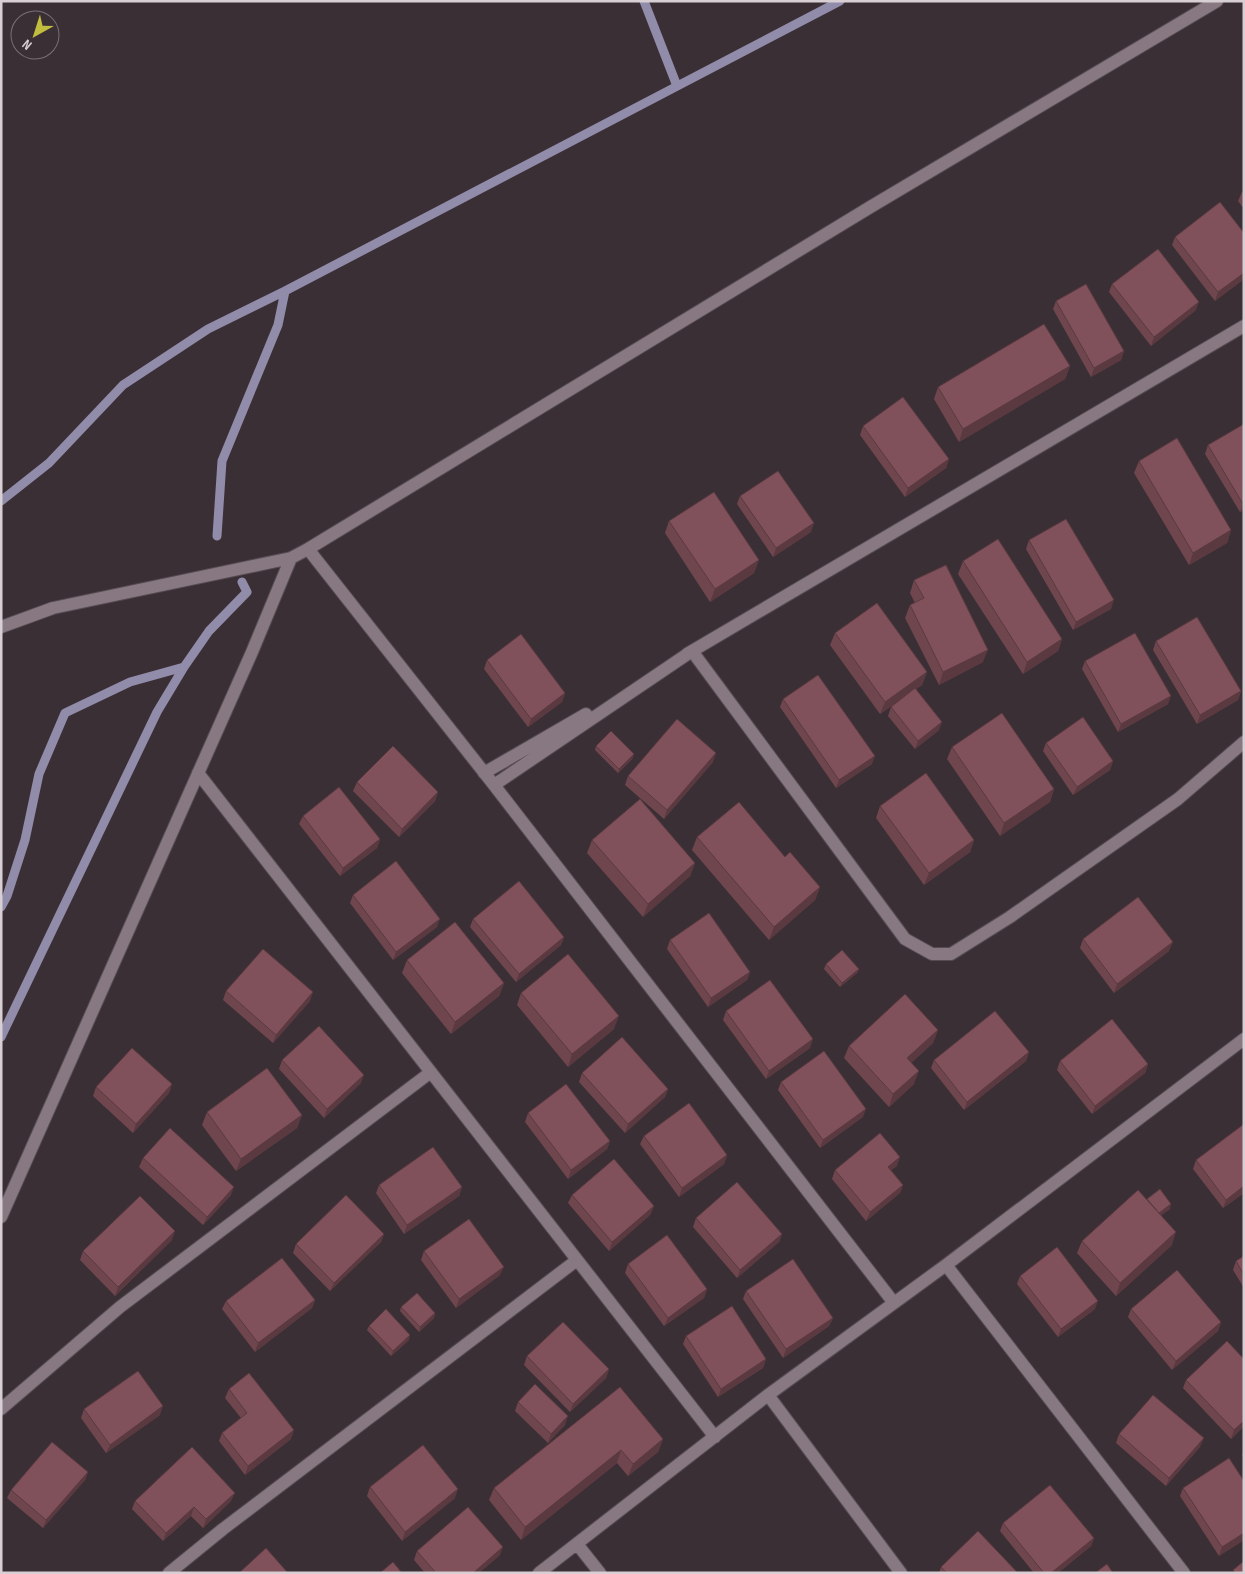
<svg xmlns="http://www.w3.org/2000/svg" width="1245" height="1574" font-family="'Sofia Sans Condensed',sans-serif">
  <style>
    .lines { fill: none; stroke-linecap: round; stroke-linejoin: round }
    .stream { stroke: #928cab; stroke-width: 9 }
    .street-casing { stroke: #554b51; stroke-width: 14 }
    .street { stroke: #877881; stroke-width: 12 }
    .wall { fill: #6f464e }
    .shaded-wall { fill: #5a3940 }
    .building { fill: #81515b; stroke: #5a3940 }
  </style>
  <rect width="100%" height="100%" fill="#3b2f36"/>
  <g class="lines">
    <path class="stream" d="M644 1 677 86
      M1 501 49 463 123 385 208 329 285 291 840 1
      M217 536 222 461 278 325 285 291
      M1 907 7 896 25 840 39 774 65 713 130 682 184 667
      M1 1037 157 712 184 667 209 631 247 592 242 582"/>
    <defs>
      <path id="street" d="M308 549 494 785 894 1303
        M1 627 53 608 291 558 308 549 872 206 1217 1
        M687 654 1244 326
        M198 773 715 1437
        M484 773 586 714
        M494 785 692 651 905 939 932 954H951L1010 917 1178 799 1244 742
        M1 1217 252 652 291 558
        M946 1265 1184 1573
        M768 1395 901 1573
        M1 1409 120 1307 431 1072
        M577 1544 600 1573
        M169 1573 223 1529 577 1260
        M539 1573 768 1395 946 1265 1244 1039"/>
    </defs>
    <use href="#street" class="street-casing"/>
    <use href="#street" class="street"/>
  </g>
  <path class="wall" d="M1244 191V209L1238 201 1242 192Z
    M1244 233V279L1215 301 1172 245 1175 237Z
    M1112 284 1196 310 1151 346 1109 292Z
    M1056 301 1124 351 1121 360 1091 377 1053 309Z
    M1070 366 1065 379 959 442 934 399 938 387Z
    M1244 424V510L1240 512 1205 454 1208 445Z
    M863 426 949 459 946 468 905 497 860 435Z
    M1139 461 1231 530 1227 543 1189 565 1134 473Z
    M740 496 811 532 773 557 737 504Z
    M669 521 759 560 754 573 710 602 665 533Z
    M1029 540 1111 609 1073 630 1026 549Z
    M963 561 1062 639 1058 651 1023 674 958 574Z
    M914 580 983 662 939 685 905 618 910 605 915 603 910 593Z
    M835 633 927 672 922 685 916 689 939 730 915 749 888 716 891 707 896 703 880 714 830 645Z
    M1156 641 1241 691 1238 700 1197 724 1153 650Z
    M487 660 565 693 562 702 528 727 484 669Z
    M1085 661 1168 704 1118 732 1082 669Z
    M783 699 872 764 836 788 780 707Z
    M1046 743 1113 761 1110 770 1073 795 1043 751Z
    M596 746 634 754 632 759 618 773 595 750Z
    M952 747 1054 789 1050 802 1000 836 947 759Z
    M713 762 664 819 625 785 628 776Z
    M357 782 438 792 435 801 399 837 353 791Z
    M880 806 974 840 970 852 924 885 876 818Z
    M303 816 380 839 377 848 340 876 299 824Z
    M697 837 785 857 820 887 815 900 769 940 692 850Z
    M592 840 695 863 690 876 643 917 587 853Z
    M353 895 437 927 393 960 350 903Z
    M473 919 564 937 561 945 516 982 470 927Z
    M1083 939 1169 951 1114 993 1080 948Z
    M670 940 750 972 747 980 708 1007 667 949Z
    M407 960 504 983 499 996 451 1034 402 973Z
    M826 964 859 969 857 973 840 987 824 969Z
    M226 991 310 1001 273 1043 223 1000Z
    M521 993 614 1029 568 1067 517 1005Z
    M726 1011 810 1048 766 1079 723 1020Z
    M938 1030 933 1043 911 1063 914 1084 889 1107 844 1058 849 1046Z
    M1029 1052 1026 1061 964 1110 931 1068 934 1060Z
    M282 1060 361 1083 324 1118 279 1069Z
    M1060 1061 1148 1064 1145 1073 1092 1114 1057 1070Z
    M582 1073 668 1089 665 1097 625 1133 579 1082Z
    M781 1082 863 1117 820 1148 778 1090Z
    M172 1084 169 1093 133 1133 93 1096 96 1087Z
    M207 1112 302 1115 297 1128 236 1171 202 1125Z
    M528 1113 610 1141 607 1149 568 1179 525 1122Z
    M644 1136 727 1155 724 1164 679 1197 640 1144Z
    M143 1158 231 1195 203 1225 139 1167Z
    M1196 1160 1244 1193 1223 1208 1193 1169Z
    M897 1166 891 1170 903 1185 900 1193 866 1221 832 1179 835 1170Z
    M379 1185 462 1187 459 1196 404 1234 376 1193Z
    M572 1195 654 1206 650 1215 609 1251 568 1203Z
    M1147 1199 1170 1209 1161 1215 1172 1245 1116 1296 1077 1253 1082 1241Z
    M696 1218 782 1234 779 1242 737 1278 693 1227Z
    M384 1234 381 1242 330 1291 293 1253 296 1244Z
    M172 1240 115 1296 80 1260 83 1251Z
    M424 1251 500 1275 456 1308 421 1260Z
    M1244 1256V1288L1233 1270 1236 1261Z
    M628 1264 707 1289 704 1298 664 1326 625 1273Z
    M1020 1276 1095 1309 1058 1337 1017 1284Z
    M746 1291 833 1318 829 1326 783 1358 743 1299Z
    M315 1300 312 1308 255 1352 222 1309 226 1301Z
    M401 1307 435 1313 434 1318 419 1332 400 1311Z
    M1131 1309 1221 1322 1218 1331 1172 1370 1128 1317Z
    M369 1326 409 1340 391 1356 367 1330Z
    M686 1336 766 1359 763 1368 718 1397 683 1344Z
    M527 1356 609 1369 606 1378 570 1412 524 1365Z
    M1186 1380 1244 1426 1231 1439 1183 1388Z
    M620 1387 663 1439 658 1452 628 1476 617 1463 521 1540 489 1500 494 1488Z
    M229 1389 291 1439 245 1475 219 1441 222 1433 241 1418 225 1398Z
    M518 1402 565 1425 548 1443 515 1411Z
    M84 1409 160 1415 106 1453 81 1418Z
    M1119 1434 1200 1447 1166 1486 1116 1443Z
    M1244 1450V1458L1242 1455Z
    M88 1472 85 1480 43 1528 7 1498 11 1490Z
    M1244 1481V1540L1219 1556 1180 1496 1183 1488Z
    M370 1487 455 1498 402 1541 367 1496Z
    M135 1501H231L203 1528 191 1516 163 1541 132 1509Z
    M1003 1523 1094 1538 1091 1546 1058 1573H1034L1000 1531Z
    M417 1551 500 1555 479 1573H425L414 1560Z
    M941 1567 1018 1573H939Z"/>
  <path class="shaded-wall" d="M1244 273V279L1215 301 1218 292Z
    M1199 302 1196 310 1151 346 1154 337Z
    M1124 351 1121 360 1091 377 1094 368Z
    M1070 366 1065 379 959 442 963 429Z
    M949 459 946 468 905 497 908 488Z
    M1244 503V510L1240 512 1243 504Z
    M814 523 811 532 773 557 776 548Z
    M1231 530 1227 543 1189 565 1193 553Z
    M759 560 754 573 710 602 715 589Z
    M1114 600 1111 609 1073 630 1076 622Z
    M1062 639 1058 651 1023 674 1027 662Z
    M988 650 983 662 939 685 943 672Z
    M927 672 922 685 880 714 885 702Z
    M1241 691 1238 700 1197 724 1200 715Z
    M565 693 562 702 528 727 531 719Z
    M1171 696 1168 704 1118 732 1121 724Z
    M942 722 939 730 915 749 918 741Z
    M716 753 713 762 664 819 667 810Z
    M634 754 632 759 618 773 619 769Z
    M875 756 872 764 836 788 839 780Z
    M1113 761 1110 770 1073 795 1077 787Z
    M1054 789 1050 802 1000 836 1004 823Z
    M438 792 435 801 399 837 402 829Z
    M380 839 377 848 340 876 343 868Z
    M974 840 970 852 924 885 929 873Z
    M695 863 690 876 643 917 648 904Z
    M820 887 815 900 769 940 774 927Z
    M440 919 437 927 393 960 396 952Z
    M564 937 561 945 516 982 519 974Z
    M1173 942 1169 951 1114 993 1117 984Z
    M859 969 857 973 840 987 842 983Z
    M750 972 747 980 708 1007 711 998Z
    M504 983 499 996 451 1034 455 1022Z
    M313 992 310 1001 273 1043 276 1035Z
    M619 1016 614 1029 568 1067 572 1054Z
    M938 1030 933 1043 902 1071 907 1058Z
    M813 1039 810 1048 766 1079 769 1071Z
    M1029 1052 1026 1061 964 1110 967 1102Z
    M1148 1064 1145 1073 1092 1114 1095 1106Z
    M919 1071 914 1084 889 1107 893 1094Z
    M364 1075 361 1083 324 1118 327 1109Z
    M172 1084 169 1093 133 1133 136 1124Z
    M668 1089 665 1097 625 1133 628 1124Z
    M866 1109 863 1117 820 1148 823 1140Z
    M302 1115 297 1128 236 1171 241 1159Z
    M610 1141 607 1149 568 1179 571 1170Z
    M727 1155 724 1164 679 1197 682 1188Z
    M900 1157 897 1166 885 1175 888 1167Z
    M903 1185 900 1193 866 1221 870 1212Z
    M1244 1186V1193L1223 1208 1226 1200Z
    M234 1187 231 1195 203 1225 207 1217Z
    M462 1187 459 1196 404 1234 407 1225Z
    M1171 1204 1170 1209 1153 1221 1155 1217Z
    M654 1206 650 1215 609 1251 612 1242Z
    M175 1231 172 1240 115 1296 118 1287Z
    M1176 1232 1172 1245 1116 1296 1120 1283Z
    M384 1234 381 1242 330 1291 334 1283Z
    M782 1234 779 1242 737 1278 740 1270Z
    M504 1267 500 1275 456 1308 459 1299Z
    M707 1289 704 1298 664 1326 668 1318Z
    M315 1300 312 1308 255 1352 258 1343Z
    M1098 1301 1095 1309 1058 1337 1061 1329Z
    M435 1313 434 1318 419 1332 420 1327Z
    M833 1318 829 1326 783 1358 786 1349Z
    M1221 1322 1218 1331 1172 1370 1176 1361Z
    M410 1335 409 1340 391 1356 393 1351Z
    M766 1359 763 1368 718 1397 721 1389Z
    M609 1369 606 1378 570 1412 573 1404Z
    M163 1406 160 1415 106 1453 110 1445Z
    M568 1416 565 1425 548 1443 551 1434Z
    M1244 1421V1426L1231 1439 1234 1430Z
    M294 1430 291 1439 245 1475 248 1466Z
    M1204 1438 1200 1447 1166 1486 1169 1478Z
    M663 1439 658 1452 628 1476 633 1464Z
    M621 1450 617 1463 521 1540 525 1527Z
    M88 1472 85 1480 43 1528 46 1520Z
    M458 1489 455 1498 402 1541 405 1532Z
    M235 1493 231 1501 203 1528 206 1519Z
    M194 1507 191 1516 163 1541 166 1533Z
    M1244 1533V1540L1219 1556 1222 1547Z
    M1094 1538 1091 1546 1058 1573H1051Z
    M503 1547 500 1555 479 1573H473Z"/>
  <path class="building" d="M1220 202 1244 233V273L1218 292 1175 237Z
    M1158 249 1199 302 1154 337 1112 284Z
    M1086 284 1124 351 1094 368 1056 301Z
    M1044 324 1070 366 963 429 938 387Z
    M903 397 949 459 908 488 863 426Z
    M1244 424V503L1243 504 1208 445Z
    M1177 438 1231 530 1193 553 1139 461Z
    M778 471 814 523 776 548 740 496Z
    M714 492 759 560 715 589 669 521Z
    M1066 519 1114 600 1076 622 1029 540Z
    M998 539 1062 639 1027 662 963 561Z
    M946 565 988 650 943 672 910 605 924 598 914 580Z
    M877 603 927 672 885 702 835 633Z
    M1197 617 1241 691 1200 715 1156 641Z
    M1135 633 1171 696 1121 724 1085 661Z
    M521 634 565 693 531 719 487 660Z
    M818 675 875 756 839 780 783 699Z
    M915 688 942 722 918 741 891 707Z
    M1002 713 1054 789 1004 823 952 747Z
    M1083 717 1113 761 1077 787 1046 743Z
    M677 719 716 753 667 810 628 776Z
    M611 731 634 754 619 769 596 746Z
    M393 746 438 792 402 829 357 782Z
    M926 773 974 840 929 873 880 806Z
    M339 787 380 839 343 868 303 816Z
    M640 799 695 863 648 904 592 840Z
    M739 802 785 857 790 852 820 887 774 927 697 837Z
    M396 861 440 919 396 952 353 895Z
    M519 881 564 937 519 974 473 919Z
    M1138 897 1173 942 1117 984 1083 939Z
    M709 913 750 972 711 998 670 940Z
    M455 922 504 983 455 1022 407 960Z
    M263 949 313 992 276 1035 226 991Z
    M842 950 859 969 842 983 826 964Z
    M568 954 619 1016 572 1054 521 993Z
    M770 980 813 1039 769 1071 726 1011Z
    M905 994 938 1030 907 1058 919 1071 893 1094 849 1046Z
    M995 1011 1029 1052 967 1102 934 1060Z
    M1112 1019 1148 1064 1095 1106 1060 1061Z
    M319 1026 364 1075 327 1109 282 1060Z
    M622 1037 668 1089 628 1124 582 1073Z
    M132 1048 172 1084 136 1124 96 1087Z
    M824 1051 866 1109 823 1140 781 1082Z
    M267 1068 302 1115 241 1159 207 1112Z
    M566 1084 610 1141 571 1170 528 1113Z
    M689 1103 727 1155 682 1188 644 1136Z
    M1244 1124V1186L1226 1200 1196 1160Z
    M170 1128 234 1187 207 1217 143 1158Z
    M880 1133 900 1157 888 1167 903 1185 870 1212 835 1170Z
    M433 1147 462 1187 407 1225 379 1185Z
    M614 1159 654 1206 612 1242 572 1195Z
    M737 1182 782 1234 740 1270 696 1218Z
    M1160 1189 1171 1204 1159 1213 1147 1199Z
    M1138 1190 1176 1232 1120 1283 1082 1241Z
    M346 1195 384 1234 334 1283 296 1244Z
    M140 1196 175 1231 118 1287 83 1251Z
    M469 1219 504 1267 459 1299 424 1251Z
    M667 1235 707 1289 668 1318 628 1264Z
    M1057 1247 1098 1301 1061 1329 1020 1276Z
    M1244 1256V1275L1236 1261Z
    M282 1258 315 1300 258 1343 226 1301Z
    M793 1259 833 1318 786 1349 746 1291Z
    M1177 1270 1221 1322 1176 1361 1131 1309Z
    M417 1293 435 1313 420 1327 401 1307Z
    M732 1306 766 1359 721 1389 686 1336Z
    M386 1309 410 1335 393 1351 369 1326Z
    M563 1322 609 1369 573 1404 527 1356Z
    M1227 1341 1244 1359V1421L1234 1430 1186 1380Z
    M138 1371 163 1406 110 1445 84 1409Z
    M249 1373 294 1430 248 1466 222 1433 247 1413 229 1389Z
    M535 1384 568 1416 551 1434 518 1402Z
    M620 1387 663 1439 633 1464 621 1450 525 1527 494 1488Z
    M1153 1395 1204 1438 1169 1478 1119 1434Z
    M52 1442 88 1472 46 1520 11 1490Z
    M423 1445 458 1489 405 1532 370 1487Z
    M192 1447 235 1493 206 1519 194 1507 166 1533 135 1501Z
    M1229 1458 1244 1481V1533L1222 1547 1183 1488Z
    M1050 1485 1094 1538 1051 1573H1044L1003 1523Z
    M468 1507 503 1547 473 1573H436L417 1551Z
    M978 1531 1018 1573H947L941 1567Z
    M266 1548 288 1573H239Z
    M1244 1561V1573H1235L1233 1570Z
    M393 1562 402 1573H380Z
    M1107 1564 1113 1573H1095Z"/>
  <rect width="1245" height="1574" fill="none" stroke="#d7cfd3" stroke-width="5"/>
  <g transform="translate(35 35) rotate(219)"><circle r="24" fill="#3b2f36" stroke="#796f75"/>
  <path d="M0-4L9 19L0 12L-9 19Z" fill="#c2bd3f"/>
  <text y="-8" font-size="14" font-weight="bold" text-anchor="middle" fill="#d7cfd3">N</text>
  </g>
</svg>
